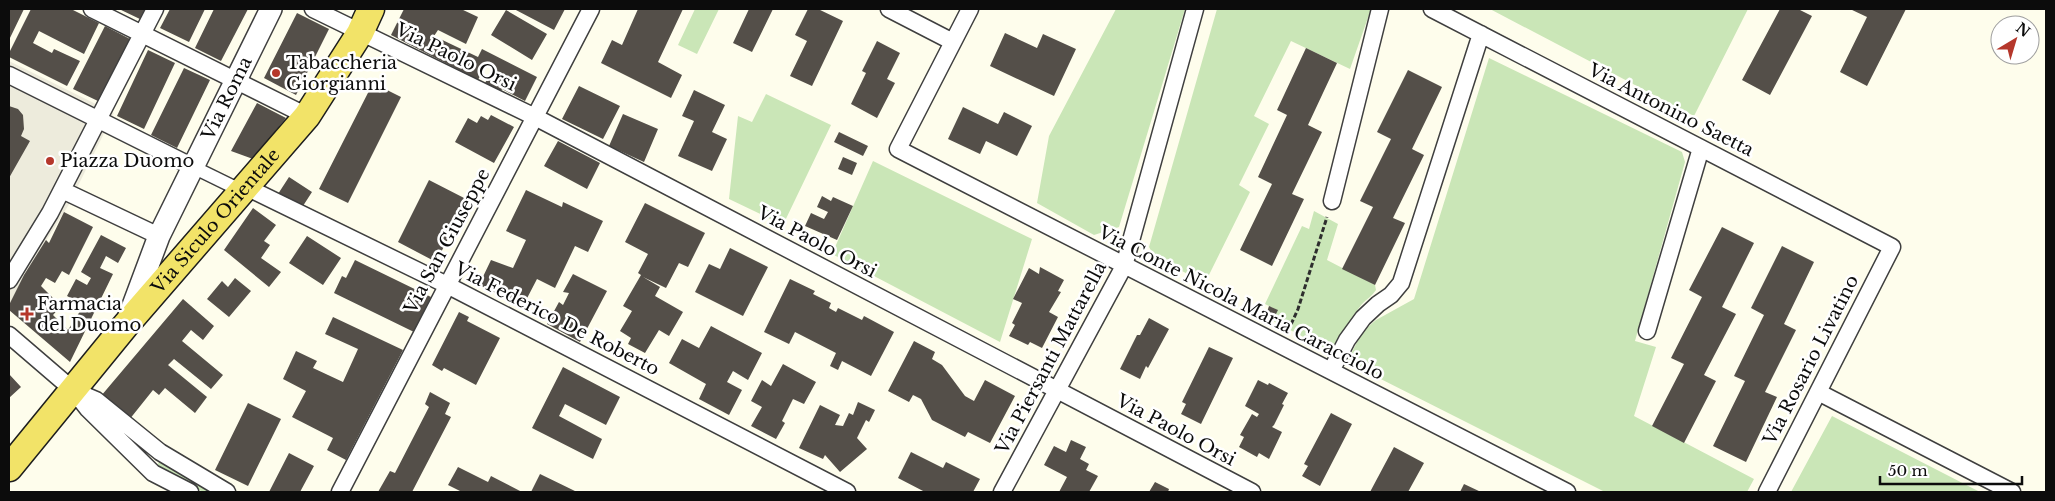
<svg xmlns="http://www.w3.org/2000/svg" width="2055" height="501" font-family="'Libre Baskerville',serif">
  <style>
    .green { fill: #cae6b7 }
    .plaza { fill: #edebdc }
    .building { fill: #544f49 }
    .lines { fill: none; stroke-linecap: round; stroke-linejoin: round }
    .pedestrian-casing { stroke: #3f3f3f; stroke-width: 15 }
    .minor-casing { stroke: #3f3f3f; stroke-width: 19 }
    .tertiary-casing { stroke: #3f3f3f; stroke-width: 24 }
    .primary-casing { stroke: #1d1d1d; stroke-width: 29 }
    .path { stroke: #2e2e2e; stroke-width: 3; stroke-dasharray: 5 2.5; stroke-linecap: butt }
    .pedestrian { stroke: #fff; stroke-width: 12 }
    .minor { stroke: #fff; stroke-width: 16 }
    .tertiary { stroke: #fff; stroke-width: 21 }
    .primary { stroke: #f2e368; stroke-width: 26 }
    .poi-dot { fill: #b5372b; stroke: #fff; stroke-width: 2 }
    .labels { text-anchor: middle; stroke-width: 5; stroke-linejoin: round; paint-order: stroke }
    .street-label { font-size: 18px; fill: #0c0c0c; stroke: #fff }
    .poi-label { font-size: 18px; fill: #0c0c0c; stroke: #fff; text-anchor: start }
  </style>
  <rect width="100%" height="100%" fill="#fefdec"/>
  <path class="green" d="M695 9H719L697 54 678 45Z
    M1116 9H1185L1119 227 1094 235 1037 203 1049 136Z
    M1217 9H1371L1350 69 1291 41 1254 116 1269 124 1239 185 1250 192 1205 283 1155 257 1149 247Z
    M1490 9H1748L1694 116Z
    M1489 58 1682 152 1685 162 1635 341 1656 347 1634 416 1754 479 1747 492H1605L1347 362 1362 332 1376 320 1414 299Z
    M766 94 831 125 783 225 729 199 738 116 752 122Z
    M873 161 1032 239 1000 342 832 254Z
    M1314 211 1338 224 1327 260 1375 285 1376 290C1372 296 1367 299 1362 304 1350 318 1343 336 1334 353L1273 321 1277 310 1265 304 1302 226 1309 229Z
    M1832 416 1980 492H1791Z
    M161 459 216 492H203L156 467Z"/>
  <path class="plaza" d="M9 61 114 113 68 206 24 276 9 305Z"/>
  <path class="building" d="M9 9H24L9 40Z
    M31 9H71L99 23 84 54 39 31 33 43 52 53 54 49 80 61 67 86 9 57V53Z
    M119 9H148L142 20Z
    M170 9H205L189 42 160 28Z
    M214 9H248L221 61 195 48Z
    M404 9H461L478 17 466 44 438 30 434 36 478 57 482 49 537 77 525 101 502 89 500 93 484 85 494 66 487 62 478 80 391 35Z
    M514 9H565L554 30Z
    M638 9H683L658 62 682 75 671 98 601 63 612 40 622 45Z
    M749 9H773L752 52 733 43Z
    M808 9H818L843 21 812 86 790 76 807 41 795 35Z
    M1780 9H1798L1812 16 1770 95 1742 80Z
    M1850 9H1906L1867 86 1840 72 1867 17Z
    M506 10 547 34 532 60 491 35Z
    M297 13 329 29 296 95 264 78Z
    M105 26 130 39 100 102 73 89Z
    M1005 33 1037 48 1043 34 1076 49 1054 96 990 66Z
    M877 41 900 53 887 79 895 83 877 118 851 104 866 73 862 71Z
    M1306 48 1337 63 1308 125 1322 132 1292 194 1304 199 1272 266 1240 250 1272 184 1258 177 1287 115 1277 110Z
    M148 50 175 63 144 129 117 116Z
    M184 68 210 80 177 148 151 135Z
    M1408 70 1442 87 1412 149 1424 155 1393 218 1405 223 1375 285 1342 269 1373 207 1360 201 1391 139 1377 132Z
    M373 83 401 97 348 203 319 189Z
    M579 86 620 106 603 139 562 119Z
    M694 90 725 105 712 132 727 139 712 171 678 156 694 121 682 116Z
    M257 103 286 118 253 159 231 151Z
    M9 106 18 109 23 115 24 129 21 136 30 141 9 178Z
    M963 107 998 124 1004 112 1032 126 1017 156 986 141 980 154 948 139Z
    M623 114 658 129 644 162 609 146Z
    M491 115 514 127 494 163 455 142 468 118 477 123 481 116 488 120Z
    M839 132 868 146 863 156 834 142Z
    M558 141 600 163 587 189 544 166Z
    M843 157 857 163 852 175 838 169Z
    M289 177 312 192 301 209 278 194Z
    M429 180 468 200 436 262 398 242Z
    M526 190 562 207 563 202 603 221 588 252 575 246 555 288 537 279 523 306 479 285 491 260 513 268 526 240 506 231Z
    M822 196 831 201 833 197 853 206 837 240 805 226 811 213 824 219 828 212 817 207Z
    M645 203 705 233 688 267 679 263 666 288 643 277 660 287 655 296 683 312 669 336 659 330 645 353 628 344 631 338 620 331 632 311 623 306 641 275 638 273 648 254 625 242Z
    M253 208 276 225 264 241 270 245 261 258 281 272 269 287 224 250Z
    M64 212 93 227 69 275 62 271 55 283 46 278 41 286 61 306 53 315 68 330 84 305 67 296 76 279 87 285 91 278 81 272 101 235 126 248 118 263 106 256 100 268 113 274 70 362 9 310V305L24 275 46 240 49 243Z
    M1722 227 1754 243 1722 307 1736 314 1704 375 1716 381 1684 443 1652 426 1684 364 1671 358 1702 297 1689 290Z
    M307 236 341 258 323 285 289 263Z
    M1782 246 1814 262 1784 324 1796 330 1765 392 1777 397 1746 462 1713 446 1745 381 1734 376 1764 315 1751 308Z
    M730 248 768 267 743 316 695 292 709 264 720 269Z
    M355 260 431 297 414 332 334 293 342 276 346 278Z
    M1040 267 1064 280 1058 291 1061 292 1049 312 1058 317 1042 348 1030 342 1028 345 1009 336 1015 325 1012 323 1022 303 1013 299 1029 268 1039 274Z
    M573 274 607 291 580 342 547 324 559 302 563 305 569 293 563 292Z
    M235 278 251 291 229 317 207 299 222 281 228 287Z
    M790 279 815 291 813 294 831 303 829 308 836 312 838 308 862 320 864 316 894 332 871 376 842 361 838 370 830 366 836 353 795 332 789 344 764 332Z
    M183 299 214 326 203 340 191 330 182 341 223 375 211 389 174 359 168 365 207 397 195 413 165 388 159 395 153 390 129 420 101 396Z
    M1269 306 1278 310 1275 316 1267 312Z
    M459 312 469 317 467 321 500 338 476 385 444 368 442 371 432 365Z
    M333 317 403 350 346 460 327 450 333 438 292 417 306 391 283 379 296 351 317 361 313 368 343 382 358 349 325 334Z
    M1149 318 1169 329 1148 368 1146 366 1140 379 1120 369 1137 335H1140Z
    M711 326 762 353 748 380 733 371 727 382 742 390 729 415 699 399 706 384 669 363 682 339 699 348Z
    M914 341 935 352 932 359 942 365 965 396 974 401 985 380 1015 396 990 443 968 432 965 437 932 420 921 399 913 395 909 402 888 391Z
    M1209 347 1233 358 1201 424 1181 414 1186 404 1182 402Z
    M783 364 816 382 804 404 793 399 782 421 785 423 776 439 751 426 762 407 751 401 762 380 771 386Z
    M563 367 620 397 606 425 565 404 559 416 602 439 593 459 532 428Z
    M9 374 21 387 9 398Z
    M1258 380 1268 385 1269 383 1288 393 1282 404 1284 405 1274 425 1272 427 1282 432 1269 459 1259 453 1257 457 1239 447 1244 437 1240 435 1252 414 1257 417 1259 414 1245 406Z
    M430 392 450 403 445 414 451 417 412 492H378L390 471 395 473 429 407 425 404Z
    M858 402 875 410 869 422 866 420 857 438 867 449 840 472 825 455 823 459 799 448 820 405 840 415 835 425 843 426 849 413 853 415Z
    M248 403 281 419 248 486 215 470Z
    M1331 413 1352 424 1320 486 1302 476 1308 466 1304 464Z
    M1071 440 1086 447 1080 459 1089 464 1086 470 1098 476 1089 492H1059L1067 477 1044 465 1054 446 1066 452Z
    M1394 447 1424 463 1408 492H1370Z
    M911 452 943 468 946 462 980 479 973 492H925L898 478Z
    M289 453 314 466 300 492H269Z
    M458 467 488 482 491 476 522 492H462L448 485Z
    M540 474 577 492H531Z
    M1155 482 1169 489 1168 492H1149Z
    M1464 484 1481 492H1460Z"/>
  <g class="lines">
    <defs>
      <path id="pedestrian" d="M193 167 242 191"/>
      <path id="minor" d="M92 9 307 116
        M313 9 535 117 1252 492
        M889 9 953 42
        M970 9 898 149 1567 492
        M1432 9 1892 247 1767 492
        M9 75 193 167
        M246 187 447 285 847 492
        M62 190 159 236
        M1332 201 1380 9
        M9 280 50 213 155 9
        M1647 331 1701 148
        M9 335 73 390 88 409 153 473 190 492
        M1331 371 1347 340 1363 318 1378 304 1391 295 1401 283 1481 34
        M75 391 96 400 160 452 227 492
        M1818 392 2012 492
        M340 492 591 9
        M1002 492 1124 266 1195 9"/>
      <g id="tertiary">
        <path id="s1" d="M128 319 159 236 271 9"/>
      </g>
      <g id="primary">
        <path id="s2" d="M9 468 125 326 307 116 360 33 371 9"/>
      </g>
    </defs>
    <use href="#pedestrian" class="pedestrian-casing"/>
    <use href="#minor" class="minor-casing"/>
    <use href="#tertiary" class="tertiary-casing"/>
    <use href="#primary" class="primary-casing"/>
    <path class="path" d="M1288 331 1298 309 1327 217"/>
    <use href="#pedestrian" class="pedestrian"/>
    <use href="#minor" class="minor"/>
    <use href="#tertiary" class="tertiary"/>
    <use href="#primary" class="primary"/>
  </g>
  <g class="poi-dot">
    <circle cx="276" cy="73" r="5"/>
    <circle cx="50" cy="161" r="5"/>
    <path d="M24.5 306.5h5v5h5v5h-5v5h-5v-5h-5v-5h5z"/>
  </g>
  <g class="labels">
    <g class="street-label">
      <text transform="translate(456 57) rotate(26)" y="6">Via Paolo Orsi</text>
      <text dy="6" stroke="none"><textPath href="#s1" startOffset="242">Via Roma</textPath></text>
      <text transform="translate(1671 110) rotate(27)" y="6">Via Antonino Saetta</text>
      <text dy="6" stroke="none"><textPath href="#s2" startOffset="322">Via Siculo Orientale</textPath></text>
      <text transform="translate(447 241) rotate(-62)" y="6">Via San Giuseppe</text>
      <text transform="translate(817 242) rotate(28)" y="6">Via Paolo Orsi</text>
      <text transform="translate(1241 303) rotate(27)" y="6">Via Conte Nicola Maria Caracciolo</text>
      <text transform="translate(557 319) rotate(27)" y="6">Via Federico De Roberto</text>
      <text transform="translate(1051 358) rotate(-62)" y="6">Via Piersanti Mattarella</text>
      <text transform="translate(1811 360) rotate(-63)" y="6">Via Rosario Livatino</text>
      <text transform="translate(1176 430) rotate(28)" y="6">Via Paolo Orsi</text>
    </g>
    <g class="poi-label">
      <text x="286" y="69">Tabaccheria<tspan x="286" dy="21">Giorgianni</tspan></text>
      <text x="60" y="167">Piazza Duomo</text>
      <text x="37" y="310">Farmacia<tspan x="37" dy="21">del Duomo</tspan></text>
    </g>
  </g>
  <rect width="2055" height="501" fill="none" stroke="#0c0c0c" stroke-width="20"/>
  <g transform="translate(2015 40) rotate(38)"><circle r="24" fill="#ffffff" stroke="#9e9e9e"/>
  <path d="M0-4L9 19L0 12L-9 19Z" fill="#b5372b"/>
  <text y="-8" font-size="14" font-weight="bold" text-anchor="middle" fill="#0c0c0c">N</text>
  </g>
  <path d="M1880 476v8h142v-8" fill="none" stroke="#0c0c0c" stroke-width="2.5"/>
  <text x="1888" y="476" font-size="15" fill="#0c0c0c" stroke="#ffffff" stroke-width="4" paint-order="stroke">50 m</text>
</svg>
